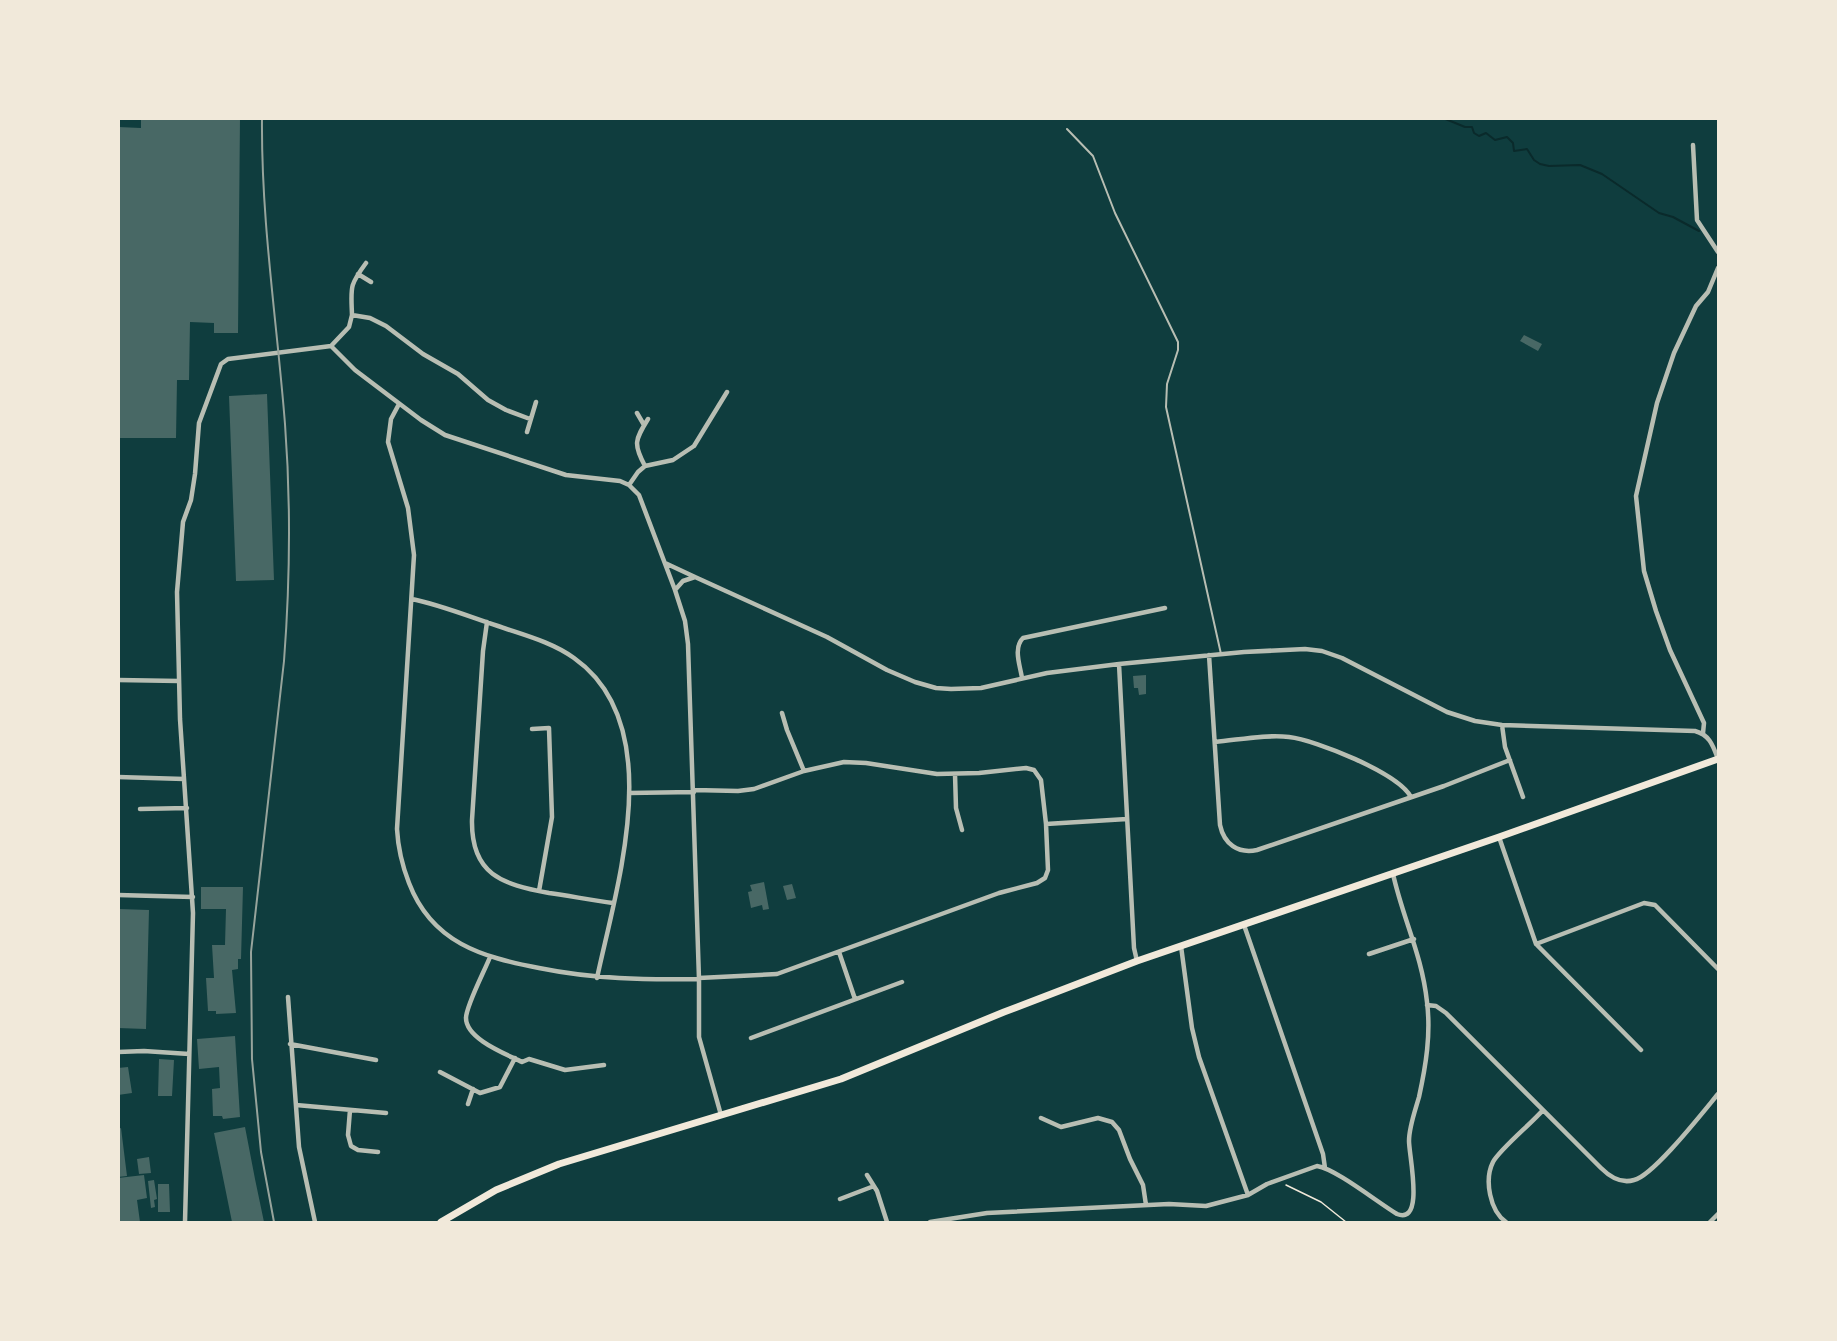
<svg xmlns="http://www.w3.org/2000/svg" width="1837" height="1341" font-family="'Exo 2',sans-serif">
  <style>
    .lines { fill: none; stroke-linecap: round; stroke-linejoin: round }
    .stream { stroke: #0a2a2b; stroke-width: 2 }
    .building { fill: #486865 }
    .path { stroke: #f1e9da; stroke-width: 1.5 }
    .service { stroke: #b8beb3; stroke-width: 2 }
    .minor { stroke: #b8beb3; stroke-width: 4.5 }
    .primary { stroke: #f1e9da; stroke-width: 7 }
    .rail { stroke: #97a49c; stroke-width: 2 }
  </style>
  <rect width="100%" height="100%" fill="#0f3d3e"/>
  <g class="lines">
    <path class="stream" d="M1443 118 1465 127H1472L1474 133 1479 136 1486 133 1495 140 1507 137 1513 143 1514 151 1527 149 1534 160 1540 164 1549 166 1580 165 1602 174 1659 213 1673 217 1699 231"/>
  </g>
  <path class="building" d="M141 118H240L238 333H214V323L190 322 189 380H177L176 438H118V127L141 128Z
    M1524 335 1542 344 1538 351 1520 341Z
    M267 394 274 580 236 581 229 396Z
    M1146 675V694L1139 695 1138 688H1134L1133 676Z
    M764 882 769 909 763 910 762 905 751 908 748 892 752 891 750 885Z
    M792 884 796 898 787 900 783 886Z
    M201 887H243L241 959H238V969L232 970 236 1013 216 1014V1011H208L206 978H214L212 945H225L226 909H201Z
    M118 909 149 910 146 1029 118 1028Z
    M235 1036 240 1117 223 1119 222 1116H213L212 1089 220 1088 219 1067 199 1069 197 1039Z
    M159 1059 174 1060 172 1096H158Z
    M128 1067 132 1093 118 1095V1068Z
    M245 1127 255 1179 264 1222H232L214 1133Z
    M121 1128 127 1176 118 1177V1129Z
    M149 1157 151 1173 139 1174 137 1159Z
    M144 1175 147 1198 137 1200 140 1222H118V1178Z
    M154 1180 157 1199 154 1200 155 1207 151 1208 148 1181Z
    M158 1184H169L170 1212H158Z"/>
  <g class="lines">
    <path class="path" d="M1286 1185 1321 1202 1346 1222"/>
    <path class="service" d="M1067 129 1093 156 1115 213 1178 342V350L1167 384 1166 407 1221 654"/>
    <path class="minor" d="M1693 145 1697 220 1718 252
      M366 263C349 286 351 287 352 315L370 318 386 326 423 354 458 374 488 400 506 410 530 419
      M358 274 371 282
      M331 346 349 327 352 315
      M399 404 391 419 388 442 408 508 414 555 397 829C398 848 402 865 409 883 432 943 482 957 539 968 593 979 645 980 699 979
      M637 413 644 425
      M527 432 536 402
      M645 466C633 444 635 440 648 419
      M629 485 638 472 645 466 673 460 694 446 727 392
      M665 563 695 577
      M675 590 683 581 695 577 827 637 887 670 915 682 936 688 951 689 981 688 1047 673 1119 664 1244 652 1305 649 1322 651 1342 658 1447 712 1475 721 1502 725 1695 731C1710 735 1713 746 1718 759
      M412 599C441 605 470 617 498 626 524 635 552 642 574 658 669 725 617 884 597 978
      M487 622 483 651 472 820C471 875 502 884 549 893 570 896 591 900 613 903
      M1209 655 1220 825C1224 844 1238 854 1257 850L1444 786 1510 760
      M1119 664 1134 948 1137 961
      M1022 678C1020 665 1013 648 1023 638L1165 608
      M118 680 179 681
      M782 713 787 730 804 771
      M1502 725 1505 747 1523 797
      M532 729 549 728 552 817 539 891
      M1703 733 1704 723 1670 650 1656 611 1644 571 1636 496 1657 403 1674 353 1696 306 1708 292 1718 268
      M1215 742C1238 740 1265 734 1289 737 1316 740 1398 773 1411 797
      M955 774 956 808 962 830
      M118 777 184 779
      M694 790 738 791 754 789 804 771 844 762 866 763 937 774 979 773 1026 768 1034 770 1041 780 1046 824 1127 819
      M629 793 694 792
      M140 809 187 808
      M1499 837 1536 944 1641 1050
      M118 895 193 897
      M1244 925 1323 1154 1325 1168
      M1536 944 1644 903 1655 905 1718 969
      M1181 946 1192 1028 1199 1057 1248 1195
      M839 952 855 999
      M1369 954 1414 939
      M490 957C485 970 466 1006 466 1018 466 1039 506 1054 522 1062L529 1059 565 1070 604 1065
      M699 978 777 974 999 893 1037 883 1045 878 1048 870 1046 824
      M288 997 299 1147 315 1222
      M1427 1005 1436 1006 1446 1013 1601 1168C1610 1177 1621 1184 1634 1180 1653 1176 1703 1112 1718 1094
      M751 1038 902 982
      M290 1044 376 1060
      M118 1052 144 1051 189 1054
      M440 1072 480 1093 500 1087 515 1058
      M468 1104 473 1089
      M296 1105 386 1113
      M350 1110 348 1135 351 1146 358 1150 378 1152
      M1041 1118 1061 1127 1098 1118 1112 1122 1119 1130 1130 1159 1143 1185 1146 1205
      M867 1175 877 1191 887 1222
      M840 1199 874 1186
      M185 1222 193 913 180 719 177 592 183 522 191 500 195 474 199 423 221 364 228 359 331 346 355 370 421 420 445 435 566 475 620 481 629 485 639 495 675 590 685 621 688 644 699 979V1037L721 1115
      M930 1222 987 1213 1169 1204 1206 1206 1248 1195 1267 1184 1317 1166C1336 1169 1377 1202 1397 1214 1425 1225 1409 1156 1409 1141 1409 1127 1415 1111 1419 1097 1426 1065 1431 1034 1427 1002 1422 955 1403 919 1393 874
      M1506 1222C1490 1211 1484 1180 1493 1162 1500 1149 1532 1123 1543 1110
      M1710 1222 1718 1214"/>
    <path class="primary" d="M441 1222 496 1190 559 1164 841 1079 1004 1012 1137 961 1499 837 1718 759"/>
    <path class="rail" d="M262 118C261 221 277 322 285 424 291 503 290 582 284 661L251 952 252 1059 261 1152 274 1222"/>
  </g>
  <rect width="1837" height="1341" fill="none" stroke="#f1e9da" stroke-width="240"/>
</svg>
